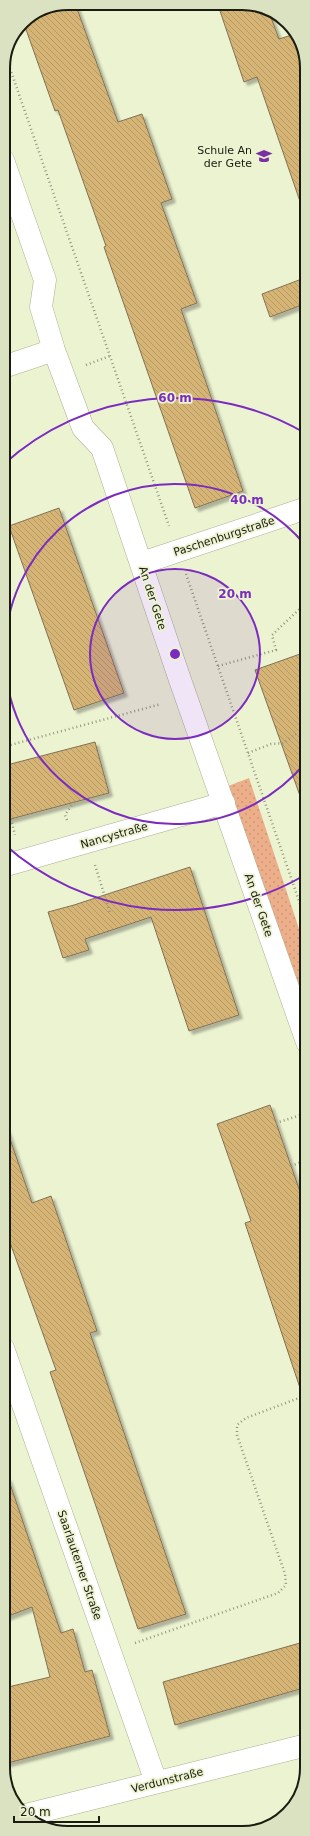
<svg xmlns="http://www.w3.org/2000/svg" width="310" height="1836" font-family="'DejaVu Sans',sans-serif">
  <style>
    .green { fill: url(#green-dots) }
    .building { fill: url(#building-back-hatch); stroke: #817256; filter: url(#shadow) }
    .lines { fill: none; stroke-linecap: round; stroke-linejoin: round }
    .minor-casing { stroke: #aab190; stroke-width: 23 }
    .path { stroke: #92977f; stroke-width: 2.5; stroke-dasharray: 1 3; stroke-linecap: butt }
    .minor { stroke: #fff; stroke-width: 22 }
    .ring { fill: none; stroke: #7b2cbf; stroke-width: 2 }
    .labels { text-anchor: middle; stroke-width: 3.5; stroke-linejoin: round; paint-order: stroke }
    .poi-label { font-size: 11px; fill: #1a1c10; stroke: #ecf3d1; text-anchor: end }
    .street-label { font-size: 11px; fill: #1a1c10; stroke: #ecf3d1 }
    .rim { fill: none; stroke: #1a1c10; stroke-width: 2 }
    .centre { fill: #7b2cbf; stroke: #ecf3d1; stroke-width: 2 }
    .ring-label { font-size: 12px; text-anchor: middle; font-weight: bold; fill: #7b2cbf; stroke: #ecf3d1; stroke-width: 3.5; stroke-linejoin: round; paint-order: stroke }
  </style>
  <defs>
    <pattern id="green-dots" width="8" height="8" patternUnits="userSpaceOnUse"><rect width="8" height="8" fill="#edae8a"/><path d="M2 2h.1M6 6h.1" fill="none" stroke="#cb9576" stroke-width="1.8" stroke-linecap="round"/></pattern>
    <pattern id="building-back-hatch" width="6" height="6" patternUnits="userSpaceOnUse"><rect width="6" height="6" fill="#d5b474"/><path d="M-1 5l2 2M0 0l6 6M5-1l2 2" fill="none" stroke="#b69a63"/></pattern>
    <filter id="shadow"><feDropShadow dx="3.5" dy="3.5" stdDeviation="1" flood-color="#0004"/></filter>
  </defs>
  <rect width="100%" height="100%" fill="#ecf3d1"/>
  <path class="green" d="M249 778 307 953V985L294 989 223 788Z"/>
  <path class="building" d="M68 3H75L118 122 142 114 172 199 161 203 197 303 181 309 243 491 195 508 104 247 106 246 58 110 55 111 23 21Z
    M218 5H259L269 12 279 39 295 34 302 51 306 62 307 210H303L257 77 244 82Z
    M307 277V303L270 317 262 294Z
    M59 508 124 693 74 710 9 526Z
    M300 654 307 673V806L304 807 255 670Z
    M95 742 109 793 3 821V766Z
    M190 867 239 1015 189 1031 151 917 85 939 89 950 63 958 48 912 74 905Z
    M270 1105 307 1212V1397H303L245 1223 251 1221 217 1124Z
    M7 1130 32 1203 51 1196 97 1331 90 1333 186 1614 138 1629 50 1372 56 1370 3 1223V1131Z
    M8 1478 61 1633 73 1629 85 1672 92 1670 110 1736 4 1764V1688L50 1677 32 1607 3 1618V1479Z
    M307 1641V1687L175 1725 163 1682Z"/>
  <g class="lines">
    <defs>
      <path id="minor" d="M3 160 45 280 41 307 54 350 83 428 102 448 179 677 307 1042
        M3 367 54 350
        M142 563 307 508
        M3 866 224 803
        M3 1348 156 1782
        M26 1815 307 1745"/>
    </defs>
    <use href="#minor" class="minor-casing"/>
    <path class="path" d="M6 57 169 526
      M86 365 110 356
      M186 574 307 924
      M218 666 276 650 272 635 307 602
      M3 747 161 704
      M248 753 271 744 284 743 295 734 307 733
      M11 819 15 835
      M67 820 65 815 74 802
      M95 865 110 913
      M276 1123 307 1113
      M291 1166 307 1160
      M135 1643 278 1593 286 1585 285 1574 237 1435V1425L246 1418 307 1395"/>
    <use href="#minor" class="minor"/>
  </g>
  <circle cx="175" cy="654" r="85" fill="#7b2cbf" fill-opacity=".12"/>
  <g class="ring">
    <circle cx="175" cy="654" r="85"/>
    <path d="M306 762A170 170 0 1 1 306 546"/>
    <path d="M305 875A256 256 0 0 1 4 844M4 464A256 256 0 0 1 305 433"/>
  </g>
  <defs>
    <symbol id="school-bare" viewBox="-9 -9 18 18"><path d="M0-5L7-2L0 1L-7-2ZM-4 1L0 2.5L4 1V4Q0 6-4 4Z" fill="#7930a2" stroke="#ecf3d1" stroke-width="2.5" paint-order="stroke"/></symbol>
  </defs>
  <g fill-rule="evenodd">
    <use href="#school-bare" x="253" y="145" width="22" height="22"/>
  </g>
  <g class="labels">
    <g class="poi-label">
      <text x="252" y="154">Schule An<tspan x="252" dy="13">der Gete</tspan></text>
    </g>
    <g class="street-label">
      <text transform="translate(224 536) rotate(-18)" y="4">Paschenburgstraße</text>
      <text transform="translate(153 598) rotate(72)" y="4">An der Gete</text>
      <text transform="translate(114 835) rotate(-16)" y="4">Nancystraße</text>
      <text transform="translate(259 905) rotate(71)" y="4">An der Gete</text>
      <text transform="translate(80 1565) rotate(71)" y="4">Saarlauterner Straße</text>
      <text transform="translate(167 1780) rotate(-14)" y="4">Verdunstraße</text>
    </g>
  </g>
  <path d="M0 0H310V1836H0ZM68 10H242A58 58 0 0 1 300 68V1768A58 58 0 0 1 242 1826H68A58 58 0 0 1 10 1768V68A58 58 0 0 1 68 10Z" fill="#dbe2c2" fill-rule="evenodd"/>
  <path class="rim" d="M68 10H242A58 58 0 0 1 300 68V1768A58 58 0 0 1 242 1826H68A58 58 0 0 1 10 1768V68A58 58 0 0 1 68 10Z"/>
  <circle cx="175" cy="654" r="6" class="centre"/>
  <g class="ring-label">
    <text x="175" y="402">60 m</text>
    <text x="247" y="504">40 m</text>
    <text x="235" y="598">20 m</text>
  </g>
  <path d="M14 1816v6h85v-6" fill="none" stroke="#1a1c10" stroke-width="2"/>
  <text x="20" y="1816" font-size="12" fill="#1a1c10" stroke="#ecf3d1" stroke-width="3" paint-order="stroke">20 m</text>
</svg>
